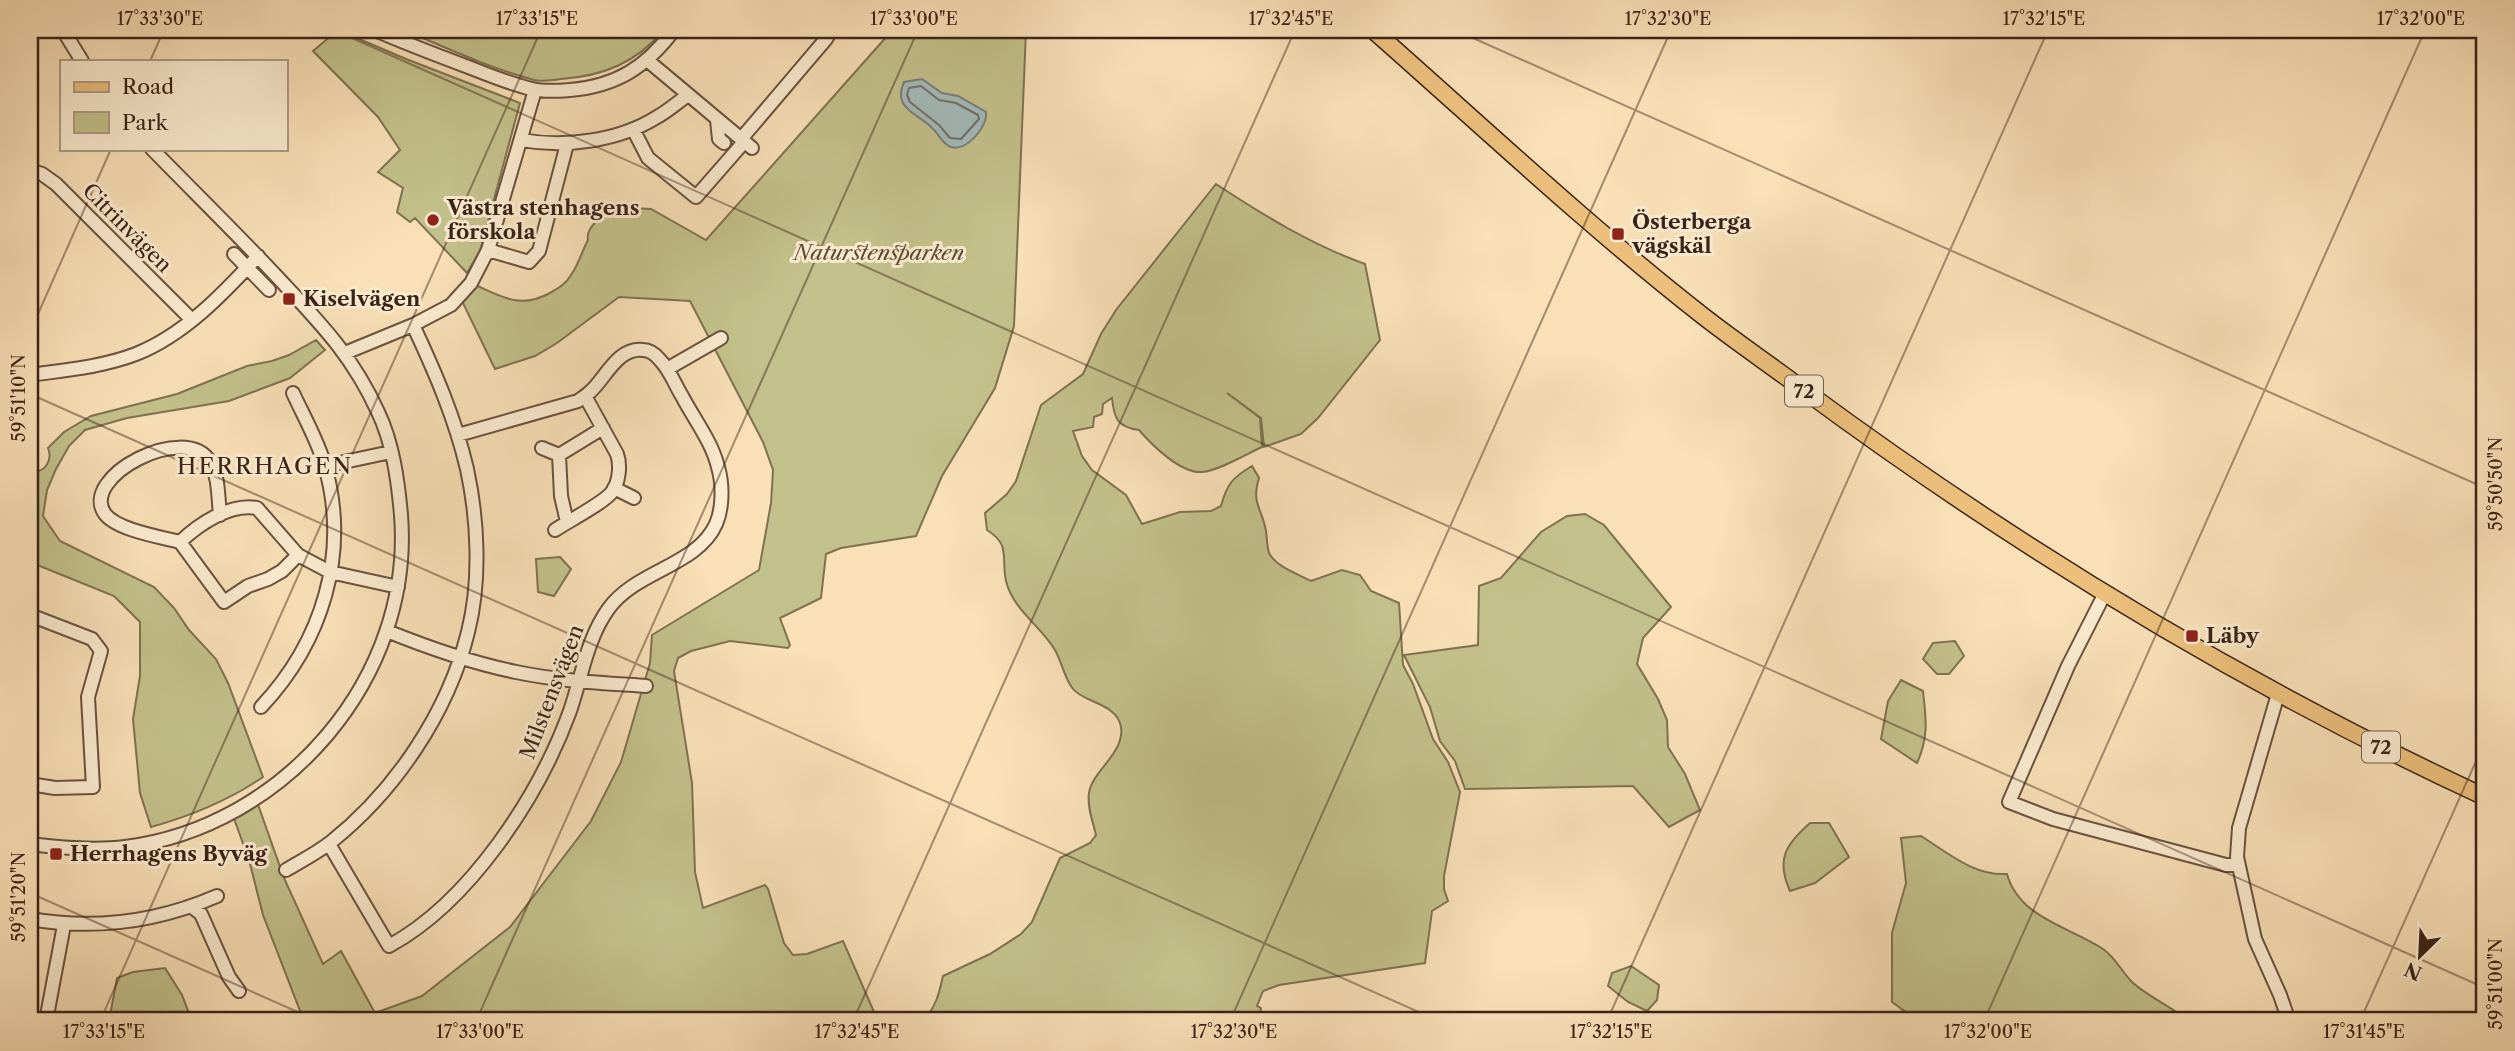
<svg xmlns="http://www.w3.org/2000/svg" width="2515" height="1051" font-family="'Libre Caslon Text',serif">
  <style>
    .green { fill: #c3c18b; stroke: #7f7251; stroke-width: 2 }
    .water { fill: #a4babb; stroke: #7a7d79; stroke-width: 2 }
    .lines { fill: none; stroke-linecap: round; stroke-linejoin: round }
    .shore { stroke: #706e69; stroke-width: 2 }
    .minor-casing { stroke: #6a523f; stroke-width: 16 }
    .major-casing { stroke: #3b2217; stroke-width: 19 }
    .minor { stroke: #fbebd0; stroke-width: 12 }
    .major { stroke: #ecc07c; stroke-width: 16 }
    .ticks { fill: none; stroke: #3b2217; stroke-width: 2; stroke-opacity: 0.45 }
    .poi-dot { fill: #8f2418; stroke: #fbebd0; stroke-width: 2.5 }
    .labels { text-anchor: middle; stroke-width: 6; stroke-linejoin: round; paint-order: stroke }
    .shield { fill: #fbebd0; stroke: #755e4e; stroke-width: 2 }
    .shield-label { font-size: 19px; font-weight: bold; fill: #3b2217 }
    .poi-label { font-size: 21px; font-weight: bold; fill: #3b2217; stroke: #fbebd0; text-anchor: start }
    .street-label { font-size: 21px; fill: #3b2217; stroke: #fbebd0 }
    .park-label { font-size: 21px; font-style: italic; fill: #5d4a34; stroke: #fbebd0 }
    .neighbourhood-label { font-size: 23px; letter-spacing: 2px; fill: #3b2217; stroke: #fbebd0 }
    .neatline { fill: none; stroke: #3b2217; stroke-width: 2.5 }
    .ticks-label { font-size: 18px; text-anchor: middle; fill: #3b2217 }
  </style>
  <rect width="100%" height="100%" fill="#f9e0b7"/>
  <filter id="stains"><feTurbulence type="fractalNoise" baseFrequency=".00286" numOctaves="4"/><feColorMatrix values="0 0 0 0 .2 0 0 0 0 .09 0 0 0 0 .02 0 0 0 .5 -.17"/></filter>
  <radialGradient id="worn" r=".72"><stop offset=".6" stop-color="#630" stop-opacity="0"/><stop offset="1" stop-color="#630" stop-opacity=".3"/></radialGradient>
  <path class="green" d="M338 30 406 59 520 103 480 251 467 273 415 218 410 222 397 212 403 188 378 172 400 150 378 117 313 51Z
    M404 30H664C636 63 603 76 561 79 552 80 542 82 534 80 492 69 444 47 404 30Z
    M888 30H1026L1014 326 995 388 942 476 916 536 841 548 826 554 821 598 780 618 790 645 788 648 730 641 691 651 678 658 674 671 692 783 695 872 703 908 765 885 768 889 784 943 793 955 807 954 843 941 878 1021H304L263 915 249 860 232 813 256 799 284 878 323 964 341 951 375 1013 422 996 510 927 591 821 621 762 650 663 652 635 759 570 771 503 773 470 763 442 690 301 619 297 557 343 535 356 495 369 460 297 471 283C501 296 519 310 550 293 558 288 566 284 571 275 578 266 582 251 588 240 585 228 601 219 608 207L651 209 706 240 888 35Z
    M1216 184C1263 215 1312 245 1365 264L1380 340 1318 418 1301 434 1264 447 1261 418 1227 393 1260 418 1262 447C1247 454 1218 471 1202 472 1181 474 1152 445 1139 430 1117 427 1114 418 1112 398L1103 404 1102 414 1094 417 1093 427 1073 431 1082 456 1092 470 1126 495 1142 524 1180 512 1211 511 1221 506C1227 484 1232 478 1252 466L1259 478C1251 505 1262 507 1266 531 1267 538 1267 547 1269 553 1276 567 1298 574 1311 581L1342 570 1360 575 1371 591 1399 603 1403 665 1413 684 1433 739 1448 762 1460 792 1444 876V889L1448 901 1432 911 1425 963 1279 985 1263 991 1257 1006 1261 1008 1259 1021H923C936 1007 939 994 943 976L990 954 1021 934 1032 922 1060 858 1090 843 1096 835C1093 822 1087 807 1089 793 1092 771 1125 753 1121 727 1117 703 1084 703 1073 689 1064 678 1062 662 1055 650 1041 626 1013 610 1006 581 1001 557 1011 545 987 530L985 513 1007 494 1016 481 1041 405 1083 374 1101 334 1116 310Z
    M316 340 325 350 290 378 229 401 127 418 85 430 69 446 56 469 47 490 43 516 60 541 154 587 174 608 189 630 216 659 228 683 263 777C228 801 191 816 151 827L140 793 133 719 140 676V622L114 596 30 562V472C45 473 53 461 48 448L64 432 91 416 177 394 247 366 272 361 289 355Z
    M1585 514 1604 525 1671 607 1643 638 1637 664 1658 699 1667 720 1668 747 1685 774 1700 810 1669 827 1633 786 1465 789 1455 761 1440 741 1430 707 1404 655 1478 645 1479 586 1501 578 1541 532 1567 516Z
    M560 557 571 569 554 596 538 592 536 559Z
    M1955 641 1964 656 1949 674H1937L1923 659 1933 643Z
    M1901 680 1923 691C1926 718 1929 737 1917 763L1881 739 1888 701Z
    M1810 823H1829L1849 857 1815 883 1790 891C1776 860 1785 845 1810 823Z
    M1921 836C1948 853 1974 876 2007 874 2019 918 2070 927 2103 949 2115 957 2122 972 2132 982 2146 995 2166 1004 2182 1016L2178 1021H1918L1892 1002V933L1906 883 1901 838Z
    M1631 966 1659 985 1657 1000 1647 1011 1628 1002 1608 986 1612 973Z
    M165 968 182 995 192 1021H109L117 978 133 972Z"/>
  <path class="water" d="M922 79 942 93 958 96 986 112C988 126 967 152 951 147 942 144 939 134 932 128 924 119 908 113 903 103 899 96 901 89 904 82Z"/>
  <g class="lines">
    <path class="shore" d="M921 86 939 100 956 103 978 115 979 119 961 139 950 138 939 125 910 102 907 95 909 88Z"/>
    <defs>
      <path id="minor" d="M63 30 82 61
        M375 30C407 44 439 56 471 68 491 76 511 84 532 89 544 92 558 91 570 90 617 86 646 67 674 30
        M647 60 752 148
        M717 120 719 139 724 143
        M633 129 648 158 696 197 744 142
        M741 139 826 39 831 30
        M521 140C565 148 619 141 657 117 668 111 678 102 688 95
        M30 170 42 174 56 184 192 320
        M488 250 529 262 539 251 567 144
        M234 254 269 290
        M345 353 413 325 451 305 471 283 488 250 535 90
        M667 369 721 338
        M30 375C65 370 102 367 136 354 184 335 223 294 258 256
        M542 448 559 455
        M325 466 391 452
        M614 488 634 498
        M220 515C218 498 219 476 210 462 186 421 78 477 105 514 117 530 161 537 180 542 199 524 230 503 257 508L298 555 330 572 398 587
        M567 522 561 496 559 455 603 428
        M555 530C567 522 605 502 612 492 619 483 621 465 617 454L585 396
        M180 542 224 602 248 586 268 579 282 571 298 555
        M2104 595 2068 666 2009 802 2053 819 2226 865H2238
        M30 615 92 639 101 651 88 697 93 787 55 788 30 784
        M387 631C429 648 472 663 516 672 559 681 603 683 646 686
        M2278 694 2239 828 2237 857 2255 939 2280 995 2289 1021
        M261 707C322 642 350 554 325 466 318 441 304 417 293 393
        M30 844C61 848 93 851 125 847 285 827 414 677 401 515 398 481 393 443 378 412 353 357 322 325 281 281 239 236 195 193 152 149
        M329 844 389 946C470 902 539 796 570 711 582 676 587 638 609 608 637 570 697 566 716 524 723 508 723 484 718 467 712 442 694 419 682 396 675 385 670 370 660 360 656 355 650 350 643 350 618 347 606 377 591 391 587 395 582 398 578 401L458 435
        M286 870C301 861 317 853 331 842 395 791 448 713 468 632 481 581 478 520 467 469 455 418 435 372 413 325
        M192 907 201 914 229 977 239 991
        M30 919C94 930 157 922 217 896
        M46 1021 64 925"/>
      <path id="major" d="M1373 30C1482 126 1588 226 1703 316 1735 341 1769 364 1801 388 2016 547 2243 685 2485 797"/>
    </defs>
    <use href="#minor" class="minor-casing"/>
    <use href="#major" class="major-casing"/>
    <use href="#minor" class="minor"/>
    <use href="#major" class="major"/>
  </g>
  <path class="ticks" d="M334 30 2485 988M1455 30 2485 488M150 61 164 30M30 332 111 149M30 394 1439 1021M30 893 318 1021M100 1021 541 30M476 1021 918 30M853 1021 1295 30M1230 1021 1671 30M1607 1021 2048 30M1984 1021 2425 30M2360 1021 2485 741"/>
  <g class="poi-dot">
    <circle cx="433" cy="220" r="7"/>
    <rect x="1611" y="227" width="14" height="14" rx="3.5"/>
    <rect x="282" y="292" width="14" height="14" rx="3.5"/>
    <rect x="2185" y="629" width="14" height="14" rx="3.5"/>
    <rect x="49" y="847" width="14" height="14" rx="3.5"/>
  </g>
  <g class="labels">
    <g class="shield">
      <rect x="1785" y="375.5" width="38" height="31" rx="5"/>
      <rect x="2362" y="731.5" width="38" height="31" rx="5"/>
    </g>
    <g class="shield-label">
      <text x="1804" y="398">72</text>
      <text x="2381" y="754">72</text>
    </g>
    <g class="poi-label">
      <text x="447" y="215">Västra stenhagens<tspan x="447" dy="24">förskola</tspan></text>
      <text x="1632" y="229">Österberga<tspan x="1632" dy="24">vägskäl</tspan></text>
      <text x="303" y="306">Kiselvägen</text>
      <text x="2206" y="643">Läby</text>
      <text x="70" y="861">Herrhagens Byväg</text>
    </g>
    <g class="street-label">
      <text transform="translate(127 228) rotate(45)" y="7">Citrinvägen</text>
      <text transform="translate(552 692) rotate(-69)" y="7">Milstensvägen</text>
    </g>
    <g class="park-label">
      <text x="879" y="260">Naturstensparken</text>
    </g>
    <g class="neighbourhood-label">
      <text x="265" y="474">HERRHAGEN</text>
    </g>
  </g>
  <rect width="2515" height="1051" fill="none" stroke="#f9e0b7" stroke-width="77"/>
  <rect x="60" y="60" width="228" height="91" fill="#fbebd0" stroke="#ae9b86" stroke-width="2"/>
  <rect x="74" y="82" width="35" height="10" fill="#ecc07c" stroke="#ae9b86" stroke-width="2"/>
  <text x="122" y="94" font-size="21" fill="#3b2217">Road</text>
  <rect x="74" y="112" width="35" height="21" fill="#c3c18b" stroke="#ae9b86" stroke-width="2"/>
  <text x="122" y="130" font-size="21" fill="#3b2217">Park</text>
  <g transform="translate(2420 956) rotate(204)" stroke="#fbebd0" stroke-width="5" paint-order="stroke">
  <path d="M0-5L12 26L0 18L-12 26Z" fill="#3b2217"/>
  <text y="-10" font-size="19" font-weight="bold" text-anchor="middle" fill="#3b2217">N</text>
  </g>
  <rect x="38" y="38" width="2438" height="974" class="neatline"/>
  <g class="ticks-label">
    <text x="160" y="25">17°33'30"E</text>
    <text x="537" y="25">17°33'15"E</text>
    <text x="914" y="25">17°33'00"E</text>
    <text x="1291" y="25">17°32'45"E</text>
    <text x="1668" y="25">17°32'30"E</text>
    <text x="2044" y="25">17°32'15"E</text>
    <text x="2421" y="25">17°32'00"E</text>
    <text transform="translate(19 398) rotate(-90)" y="6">59°51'10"N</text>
    <text transform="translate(2496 484) rotate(-90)" y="6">59°50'50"N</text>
    <text transform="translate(19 897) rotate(-90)" y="6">59°51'20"N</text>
    <text transform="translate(2496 984) rotate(-90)" y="6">59°51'00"N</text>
    <text x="104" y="1038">17°33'15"E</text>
    <text x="480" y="1038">17°33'00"E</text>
    <text x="857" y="1038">17°32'45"E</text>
    <text x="1234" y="1038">17°32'30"E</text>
    <text x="1611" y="1038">17°32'15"E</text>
    <text x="1988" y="1038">17°32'00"E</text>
    <text x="2364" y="1038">17°31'45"E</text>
  </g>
  <rect width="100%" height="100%" filter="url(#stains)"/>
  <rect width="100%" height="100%" fill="url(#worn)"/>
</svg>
